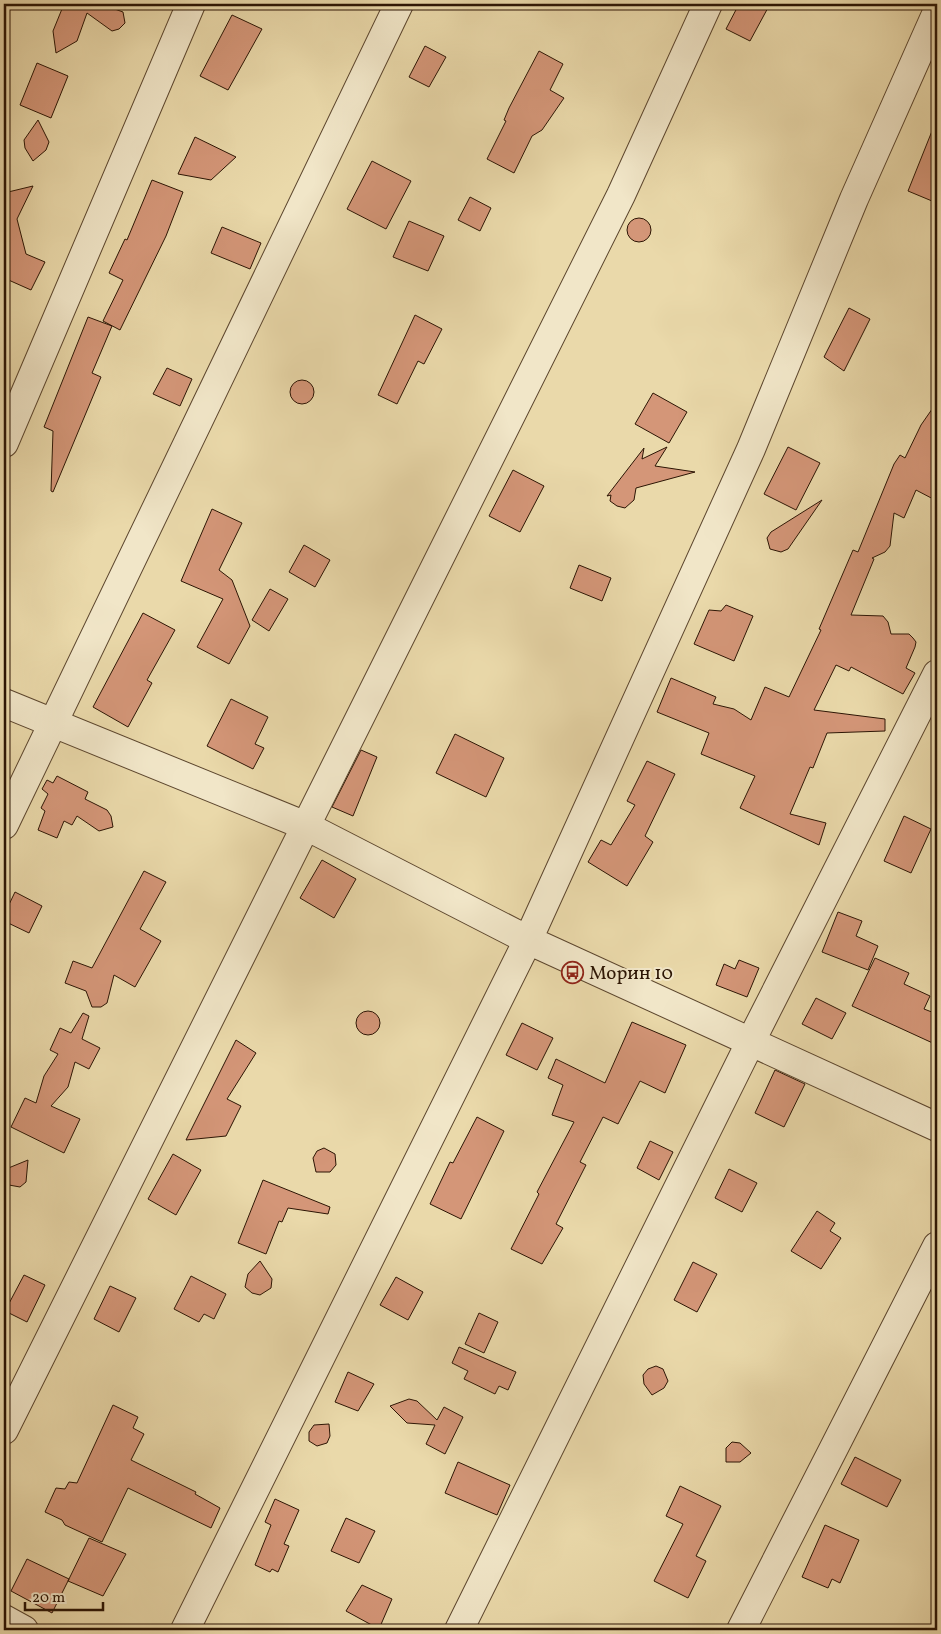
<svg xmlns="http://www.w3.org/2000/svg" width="941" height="1634" font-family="Vollkorn,serif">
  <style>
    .building { fill: #d49678; stroke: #2c1504 }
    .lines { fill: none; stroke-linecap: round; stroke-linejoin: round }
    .street-casing { stroke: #5c462e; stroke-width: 30 }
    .street { stroke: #f1e6c8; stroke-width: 28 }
    .labels { text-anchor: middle; stroke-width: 4; stroke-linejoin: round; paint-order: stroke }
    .poi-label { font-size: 19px; fill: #2c1504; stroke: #f1e6c8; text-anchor: start }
  </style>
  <rect width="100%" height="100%" fill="#ead9aa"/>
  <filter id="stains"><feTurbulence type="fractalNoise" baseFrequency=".004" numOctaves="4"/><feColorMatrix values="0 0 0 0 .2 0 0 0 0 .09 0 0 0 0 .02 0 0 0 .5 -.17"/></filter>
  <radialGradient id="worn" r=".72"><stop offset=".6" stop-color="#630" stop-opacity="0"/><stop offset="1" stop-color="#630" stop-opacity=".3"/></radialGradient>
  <path class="building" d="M64 4H101L123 12 125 23 119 29 112 31 87 13 77 41 56 53 53 31Z
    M739 4H770L750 41 726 29Z
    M232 15 262 29 228 90 200 76Z
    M425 46 446 57 429 87 409 77Z
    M539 51 563 64 550 90 564 98 542 130 532 136 514 173 487 159 506 121 504 120 509 108Z
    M37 63 68 76 51 118 20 105Z
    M38 120 49 142 46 150 33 161 25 148 24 140Z
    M936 121 937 188 932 201 908 191Z
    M195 137 236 157 211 180 178 174Z
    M372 161 411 181 386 229 347 209Z
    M152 180 183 192 166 236 120 330 103 321 123 280 109 273 125 239 127 240Z
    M33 186 17 219 26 254 45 262 31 290 4 278V193Z
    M470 197 491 208 480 231 458 220Z
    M627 230a12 12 0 1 1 24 0a12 12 0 1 1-24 0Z
    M409 221 444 236 428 271 393 257Z
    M222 227 261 243 250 269 211 253Z
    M849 308 870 319 844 371 824 357Z
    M415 315 442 329 424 364 418 361 397 404 378 395Z
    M88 317 112 326 92 373 101 377 53 492 51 491 53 431 44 427Z
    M167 368 192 379 180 406 153 394Z
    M290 392a12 12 0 1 1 24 0a12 12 0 1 1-24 0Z
    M653 393 687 412 669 443 635 424Z
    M937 402V501L916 490 904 518 894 513 890 546 885 552 872 558 874 559 851 615 883 616 888 622 891 634H909L913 638 916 642 915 647 906 668 915 673 903 694 851 667 849 671 836 665 814 710 885 719V731L827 733 813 768 810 767 790 814 826 823 819 845 740 808 755 776 701 754 709 733 657 712 671 678 716 697 713 704 734 709 751 720 765 687 789 697 821 630 819 629 853 550 858 552 894 464 900 455 905 458 921 425Z
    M667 447 655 466 695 472 636 488 634 500 625 508 617 506 610 501 611 495 607 496 644 448 642 459Z
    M788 447 820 463 796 510 764 494Z
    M513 470 544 486 520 532 489 516Z
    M822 500 788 549 781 552 770 549 767 538 771 532Z
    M212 509 242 523 219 570 232 580 250 626 229 664 197 647 223 599 181 581Z
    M304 545 330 560 315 587 289 572Z
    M579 565 611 578 602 601 570 588Z
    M270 589 288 599 269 631 252 620Z
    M726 605 753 616 734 661 694 644 709 610 721 611Z
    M143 613 175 630 147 680 152 683 128 727 93 707Z
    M231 699 268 717 255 744 264 748 253 769 207 746Z
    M455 734 504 758 486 797 436 773Z
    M361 750 377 757 353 816 332 807Z
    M647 761 675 774 645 836 653 842 627 886 588 862 601 840 611 845 635 805 627 801Z
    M57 776 88 792 85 799 107 810 111 816 113 827 99 831 77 816 72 825 64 821 57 838 38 830 45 811 41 808 48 794 42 789 47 780 53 783Z
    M904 816 931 829 911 873 884 861Z
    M322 860 356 879 334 918 300 898Z
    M144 871 166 882 140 929 161 941 135 987 114 975 107 1003 101 1007H92L86 991 65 983 73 961 92 968Z
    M15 892 42 906 29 933 4 921V915Z
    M838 912 862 921 856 936 878 946 868 970 822 952Z
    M875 958 909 973 904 984 930 996 924 1009 937 1014V1045L852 1006Z
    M739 960 759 968 747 997 716 985 724 964 735 969Z
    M816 998 846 1013 832 1039 802 1024Z
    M356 1023a12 12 0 1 1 24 0a12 12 0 1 1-24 0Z
    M83 1013 89 1016 82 1039 100 1048 89 1069 75 1062 68 1087 51 1106 80 1119 64 1153 11 1127 25 1098 36 1103 44 1076 58 1054 50 1050 60 1028 71 1033Z
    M632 1022 686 1045 665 1093 640 1081 618 1124 603 1117 580 1162 586 1165 556 1224 563 1228 542 1264 511 1249 539 1194 537 1192 574 1122 552 1115 563 1085 548 1078 556 1059 605 1083Z
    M522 1023 553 1038 537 1070 506 1055Z
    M236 1040 256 1053 227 1099 241 1106 226 1136 186 1140Z
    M775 1070 805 1084 784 1127 755 1113Z
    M477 1117 504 1131 461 1219 430 1204 450 1162 453 1163Z
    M650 1141 673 1152 659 1180 637 1168Z
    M324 1148 335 1154 336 1165 330 1172H316L313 1158 317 1151Z
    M173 1154 201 1170 176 1215 148 1199Z
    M28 1160 26 1182 20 1187 9 1185 5 1178 6 1169Z
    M729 1169 757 1183 742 1212 715 1198Z
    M263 1180 330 1207 328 1214 288 1208 282 1222 279 1221 266 1254 238 1243Z
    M817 1211 835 1223 830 1231 841 1238 821 1269 791 1251Z
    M260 1261 272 1279 271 1288 260 1295 252 1293 245 1287 248 1274Z
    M693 1262 717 1274 697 1312 674 1300Z
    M24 1275 45 1285 27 1322 5 1311Z
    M191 1276 226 1294 214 1319 204 1314 199 1322 174 1309Z
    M396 1277 423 1292 408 1320 380 1305Z
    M110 1286 136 1298 119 1332 94 1319Z
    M479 1313 498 1322 484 1353 465 1344Z
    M459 1347 516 1372 508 1390 499 1386 495 1394 464 1379 468 1371 452 1363Z
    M656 1366 663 1369 668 1381 664 1388 652 1395 644 1384 643 1375 648 1369Z
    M348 1372 374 1384 358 1411 335 1402Z
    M409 1399 417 1401 437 1420 444 1407 463 1417 445 1454 426 1444 435 1425 407 1423 390 1406Z
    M113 1405 138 1417 133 1428 144 1434 131 1460 196 1492 195 1494 220 1508 211 1528 128 1488 102 1542 65 1525 62 1520 45 1512 56 1488 65 1489 69 1482 77 1483Z
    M329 1424 330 1436 327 1443 317 1446 309 1441V1432L314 1425Z
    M732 1442 740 1443 751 1453 740 1462H726V1448Z
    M855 1457 901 1480 887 1507 841 1484Z
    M458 1462 510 1485 497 1515 445 1493Z
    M680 1486 721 1506 696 1556 706 1561 688 1598 654 1581 683 1524 666 1516Z
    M275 1499 299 1510 284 1544 289 1546 278 1572 272 1569 270 1572 255 1565 271 1525 265 1522Z
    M346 1518 375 1531 359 1563 331 1551Z
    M825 1525 859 1540 840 1583 832 1579 828 1588 802 1577Z
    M89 1538 126 1554 103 1596 68 1581Z
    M27 1559 69 1579 52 1613 11 1591Z
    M362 1585 392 1599 379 1629 346 1611Z"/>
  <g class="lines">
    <defs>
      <path id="street" d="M4 443 191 4
        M4 703 306 826 528 940 937 1127
        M4 825 399 4
        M4 1430 621 195 708 4
        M4 1619 24 1630
        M185 1630 528 940 751 449 854 199 937 12
        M459 1630 751 1041 937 674
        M741 1630 937 1246"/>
    </defs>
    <use href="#street" class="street-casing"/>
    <use href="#street" class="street"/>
  </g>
  <defs>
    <symbol id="bus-ring" viewBox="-11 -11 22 22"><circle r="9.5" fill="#f1e6c8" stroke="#8f2418" stroke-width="1.5"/><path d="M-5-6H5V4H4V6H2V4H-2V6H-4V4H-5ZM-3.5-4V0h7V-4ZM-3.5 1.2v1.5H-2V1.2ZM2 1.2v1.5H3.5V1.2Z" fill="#8f2418"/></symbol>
  </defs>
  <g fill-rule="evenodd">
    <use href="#bus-ring" x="560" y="960" width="25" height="25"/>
  </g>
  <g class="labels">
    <g class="poi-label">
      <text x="589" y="979">Морин 10</text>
    </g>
  </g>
  <rect width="941" height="1634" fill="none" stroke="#ead9aa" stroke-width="20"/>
  <rect x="5" y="5" width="931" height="1624" fill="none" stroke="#2c1504" stroke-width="2.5"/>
  <rect x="10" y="10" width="921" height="1614" fill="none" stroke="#2c1504"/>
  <path d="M25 1602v8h78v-8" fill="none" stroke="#2c1504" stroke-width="2.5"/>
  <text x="32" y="1602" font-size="15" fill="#2c1504" stroke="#f1e6c8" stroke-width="4" paint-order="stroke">20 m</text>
  <rect width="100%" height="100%" filter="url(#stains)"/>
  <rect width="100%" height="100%" fill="url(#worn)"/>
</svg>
